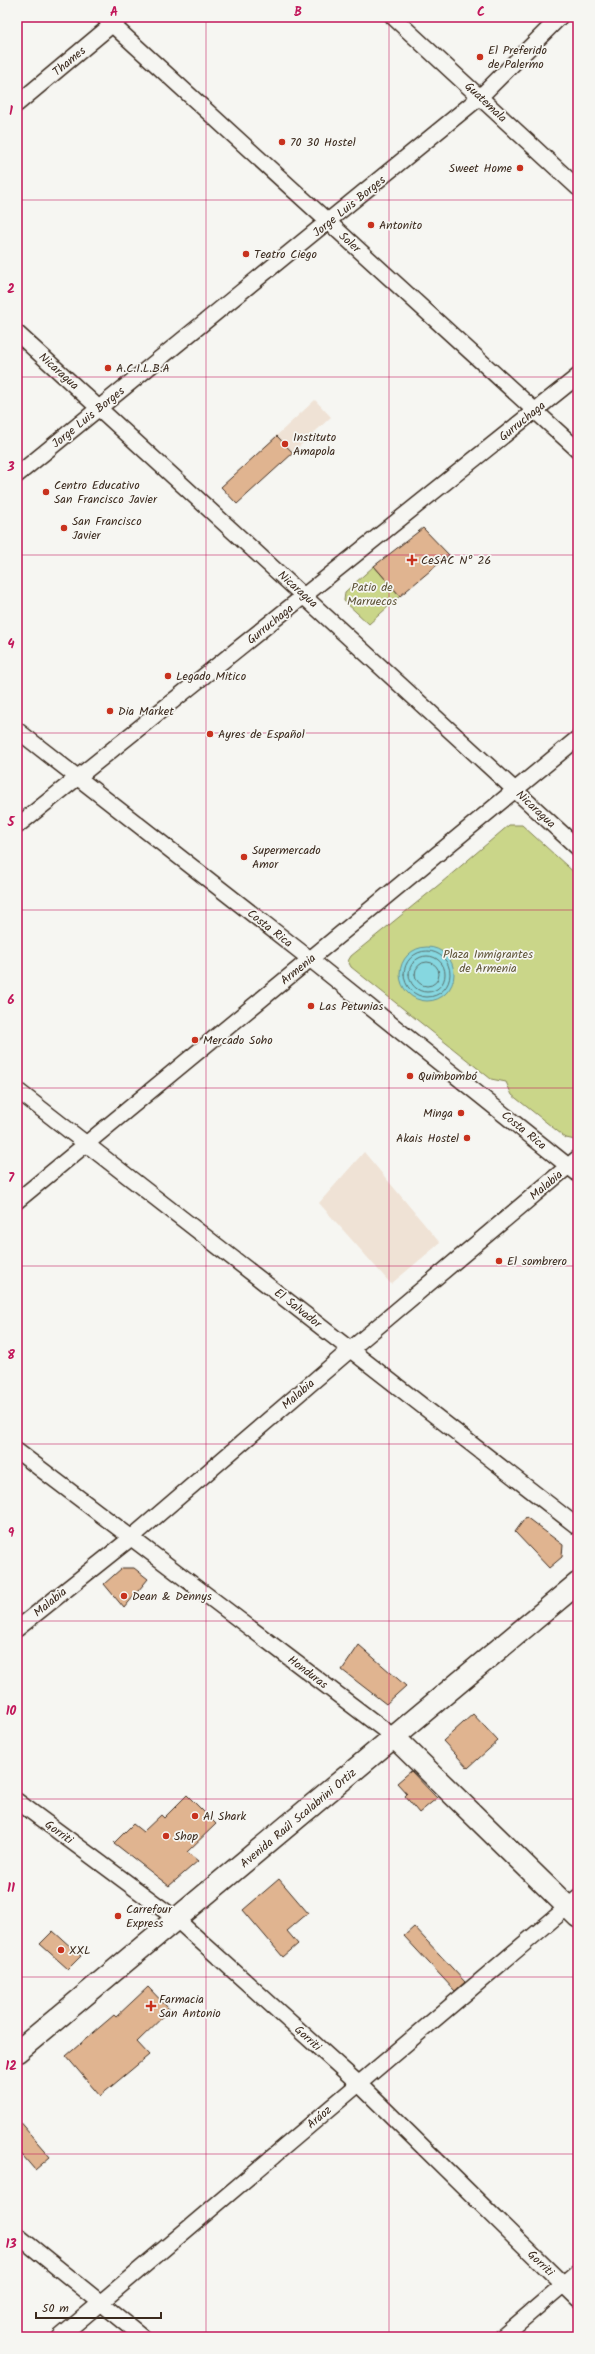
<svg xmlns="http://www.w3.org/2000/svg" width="595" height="2354" font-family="Kalam,sans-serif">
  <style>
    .built { fill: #efe2d5 }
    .green { fill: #cad689; stroke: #828054 }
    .water { fill: #86d7e0; stroke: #689292 }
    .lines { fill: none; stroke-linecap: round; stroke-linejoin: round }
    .shore { stroke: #596f6c; stroke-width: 1 }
    .building { fill: #e0b490; stroke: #3b2a1e }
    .street-casing { stroke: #3b2a1e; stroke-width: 18 }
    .secondary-casing { stroke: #3b2a1e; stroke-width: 24 }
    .street { stroke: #f6f6f2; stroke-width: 15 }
    .secondary { stroke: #f6f6f2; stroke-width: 21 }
    .grid { fill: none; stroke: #c2185b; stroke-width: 1; stroke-opacity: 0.55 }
    .poi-dot { fill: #c8321e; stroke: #f6f6f2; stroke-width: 1.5 }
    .labels { text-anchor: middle; stroke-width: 3.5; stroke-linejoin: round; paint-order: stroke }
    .poi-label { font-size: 12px; fill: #3b2a1e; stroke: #f6f6f2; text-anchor: start }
    .street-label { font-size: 12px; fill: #3b2a1e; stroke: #f6f6f2 }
    .park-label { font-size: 12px; fill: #5f5539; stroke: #f6f6f2 }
    .neatline { fill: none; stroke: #c2185b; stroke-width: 1.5 }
    .grid-label { font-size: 13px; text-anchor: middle; font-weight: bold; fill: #c2185b }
  </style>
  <rect width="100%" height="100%" fill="#f6f6f2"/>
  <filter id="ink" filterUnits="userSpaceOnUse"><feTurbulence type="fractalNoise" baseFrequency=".025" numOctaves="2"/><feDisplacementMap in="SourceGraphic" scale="8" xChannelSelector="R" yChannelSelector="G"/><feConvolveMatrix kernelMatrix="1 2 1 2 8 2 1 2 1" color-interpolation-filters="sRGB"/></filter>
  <g filter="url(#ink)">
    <path class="built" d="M315 400 331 417 237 504 221 487Z
      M364 1152 440 1243 391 1284 319 1203Z"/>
    <path class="green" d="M374 566 400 596 369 624 344 601 345 592Z
      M509 825H522L578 876V1138L575 1140 566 1138 512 1095 506 1082 491 1079 351 967 348 961 351 956 441 883Z"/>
    <path class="water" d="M400 974a27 27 0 1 1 54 0a27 27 0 1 1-54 0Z"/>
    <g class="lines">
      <path class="shore" d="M404 974a23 23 0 1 1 46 0a23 23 0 1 1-46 0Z
        M409 974a18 18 0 1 1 36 0a18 18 0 1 1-36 0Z
        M415 974a12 12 0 1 1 24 0a12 12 0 1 1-24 0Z"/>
    </g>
    <path class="building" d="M277 436 293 453 237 504 221 487Z
      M423 528 449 555 400 596 374 566Z
      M526 1517 563 1545 562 1557 549 1568 515 1532Z
      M122 1568H134L148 1579 124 1608 104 1584Z
      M359 1645 406 1686 386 1704 342 1670Z
      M473 1714 498 1741 468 1768 443 1741Z
      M411 1771 437 1798 419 1813 405 1796 407 1794 397 1783Z
      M187 1795 216 1824 187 1852 198 1861 169 1886 114 1843 133 1824 143 1832 161 1815 164 1818Z
      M279 1879 308 1913 287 1931 298 1944 283 1957 243 1910Z
      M414 1927 465 1982 455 1991 404 1936Z
      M53 1931 81 1956 68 1969 40 1944Z
      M148 1987 170 2010 137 2042 149 2055 100 2096 66 2056 114 2015 116 2017Z
      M17 2119 50 2157 35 2170 17 2149Z"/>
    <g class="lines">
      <defs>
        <path id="street" d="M104 17 578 450
          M393 17 578 188
          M17 104 121 17
          M17 333 578 848
          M17 475 480 97 560 17
          M17 730 310 959 578 1174
          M17 826 578 376
          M17 1090 578 1527
          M17 1201 578 738
          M17 1451 395 1738
          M17 1629 131 1538 351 1349 578 1158
          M17 1801 176 1919 359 2084 578 2299
          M17 2235 143 2337
          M60 2337 578 1898
          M502 2337 578 2272"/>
        <path id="secondary" d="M395 1738 578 1917
          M17 2052 578 1583"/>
      </defs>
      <use href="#street" class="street-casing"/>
      <use href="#secondary" class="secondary-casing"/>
      <use href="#street" class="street"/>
      <use href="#secondary" class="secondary"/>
    </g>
  </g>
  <path class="grid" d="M206 17V2337M389 17V2337M17 200H578M17 377H578M17 555H578M17 733H578M17 910H578M17 1088H578M17 1266H578M17 1444H578M17 1621H578M17 1799H578M17 1977H578M17 2154H578"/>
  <g class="poi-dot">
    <circle cx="480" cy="57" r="4"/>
    <circle cx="282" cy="142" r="4"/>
    <circle cx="520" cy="168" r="4"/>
    <circle cx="371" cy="225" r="4"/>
    <circle cx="246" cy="254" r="4"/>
    <circle cx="108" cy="368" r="4"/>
    <circle cx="285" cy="444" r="4"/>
    <circle cx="46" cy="492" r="4"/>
    <circle cx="64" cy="528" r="4"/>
    <path d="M410 554h4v4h4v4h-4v4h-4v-4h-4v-4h4z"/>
    <circle cx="168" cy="676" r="4"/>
    <circle cx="110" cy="711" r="4"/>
    <circle cx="210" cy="734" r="4"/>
    <circle cx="244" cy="857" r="4"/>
    <circle cx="311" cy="1006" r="4"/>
    <circle cx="195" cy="1040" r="4"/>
    <circle cx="410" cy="1076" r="4"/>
    <circle cx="461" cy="1113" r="4"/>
    <circle cx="467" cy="1138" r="4"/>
    <circle cx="499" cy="1261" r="4"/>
    <circle cx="124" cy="1596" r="4"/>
    <circle cx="195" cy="1816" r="4"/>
    <circle cx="166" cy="1836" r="4"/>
    <circle cx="118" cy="1916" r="4"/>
    <circle cx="61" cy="1950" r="4"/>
    <path d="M149 2000h4v4h4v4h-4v4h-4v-4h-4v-4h4z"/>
  </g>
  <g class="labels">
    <g class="poi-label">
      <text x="488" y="54">El Preferido<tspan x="488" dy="14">de Palermo</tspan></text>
      <text x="290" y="146">70 30 Hostel</text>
      <text x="512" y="172" text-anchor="end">Sweet Home</text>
      <text x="379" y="229">Antonito</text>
      <text x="254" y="258">Teatro Ciego</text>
      <text x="116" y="372">A.C.I.L.B.A</text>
      <text x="293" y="441">Instituto<tspan x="293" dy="14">Amapola</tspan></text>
      <text x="54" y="489">Centro Educativo<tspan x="54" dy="14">San Francisco Javier</tspan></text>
      <text x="72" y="525">San Francisco<tspan x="72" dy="14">Javier</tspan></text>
      <text x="421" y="564">CeSAC Nº 26</text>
      <text x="176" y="680">Legado Mitico</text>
      <text x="118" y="715">Dia Market</text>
      <text x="218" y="738">Ayres de Español</text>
      <text x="252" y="854">Supermercado<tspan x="252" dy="14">Amor</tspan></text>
      <text x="319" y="1010">Las Petunias</text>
      <text x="203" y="1044">Mercado Soho</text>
      <text x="418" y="1080">Quimbombó</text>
      <text x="453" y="1117" text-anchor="end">Minga</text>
      <text x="459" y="1142" text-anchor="end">Akais Hostel</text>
      <text x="507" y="1265">El sombrero</text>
      <text x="132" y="1600">Dean &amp; Dennys</text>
      <text x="203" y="1820">Al Shark</text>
      <text x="174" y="1840">Shop</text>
      <text x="126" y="1913">Carrefour<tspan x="126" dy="14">Express</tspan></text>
      <text x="69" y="1954">XXL</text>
      <text x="159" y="2003">Farmacia<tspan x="159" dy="14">San Antonio</tspan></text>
    </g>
    <g class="street-label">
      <text transform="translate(69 61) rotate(-40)" y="4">Thames</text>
      <text transform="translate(486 102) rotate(43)" y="4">Guatemala</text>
      <text transform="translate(349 206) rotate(-39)" y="4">Jorge Luis Borges</text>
      <text transform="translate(350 242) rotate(42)" y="4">Soler</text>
      <text transform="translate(59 371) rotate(42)" y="4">Nicaragua</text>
      <text transform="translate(88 417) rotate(-39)" y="4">Jorge Luis Borges</text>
      <text transform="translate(522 421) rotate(-39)" y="4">Gurruchaga</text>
      <text transform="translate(298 589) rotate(42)" y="4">Nicaragua</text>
      <text transform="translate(270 624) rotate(-39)" y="4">Gurruchaga</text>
      <text transform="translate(536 809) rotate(43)" y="4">Nicaragua</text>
      <text transform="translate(270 928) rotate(38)" y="4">Costa Rica</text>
      <text transform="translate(298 969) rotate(-39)" y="4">Armenia</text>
      <text transform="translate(524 1130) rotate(39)" y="4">Costa Rica</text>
      <text transform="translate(546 1185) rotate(-40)" y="4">Malabia</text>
      <text transform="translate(298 1308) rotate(38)" y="4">El Salvador</text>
      <text transform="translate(298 1394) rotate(-41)" y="4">Malabia</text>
      <text transform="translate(50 1602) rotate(-39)" y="4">Malabia</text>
      <text transform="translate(308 1672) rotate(37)" y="4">Honduras</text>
      <text transform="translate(298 1818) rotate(-40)" y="4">Avenida Raúl Scalabrini Ortiz</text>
      <text transform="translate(59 1832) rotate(36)" y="4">Gorriti</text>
      <text transform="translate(308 2038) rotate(42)" y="4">Gorriti</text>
      <text transform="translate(319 2117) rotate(-40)" y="4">Aráoz</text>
      <text transform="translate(541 2263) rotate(44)" y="4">Gorriti</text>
    </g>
    <g class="park-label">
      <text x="372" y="591">Patio de<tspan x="372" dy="14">Marruecos</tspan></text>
      <text x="488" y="958">Plaza Inmigrantes<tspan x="488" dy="14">de Armenia</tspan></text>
    </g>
  </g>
  <rect width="595" height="2354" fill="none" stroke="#f6f6f2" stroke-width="44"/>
  <path d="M36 2312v6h125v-6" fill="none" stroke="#3b2a1e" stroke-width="2"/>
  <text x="42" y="2312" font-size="12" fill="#3b2a1e" stroke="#f6f6f2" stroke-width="3" paint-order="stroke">50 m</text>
  <rect x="22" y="22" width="551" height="2310" class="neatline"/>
  <g class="grid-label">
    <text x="114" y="16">A</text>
    <text x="298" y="16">B</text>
    <text x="481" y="16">C</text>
    <text x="11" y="115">1</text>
    <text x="11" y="293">2</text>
    <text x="11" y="471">3</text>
    <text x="11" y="648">4</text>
    <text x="11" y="826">5</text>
    <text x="11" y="1004">6</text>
    <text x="11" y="1182">7</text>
    <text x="11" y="1359">8</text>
    <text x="11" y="1537">9</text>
    <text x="11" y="1715">10</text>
    <text x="11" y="1892">11</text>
    <text x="11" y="2070">12</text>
    <text x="11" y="2248">13</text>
  </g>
</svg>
